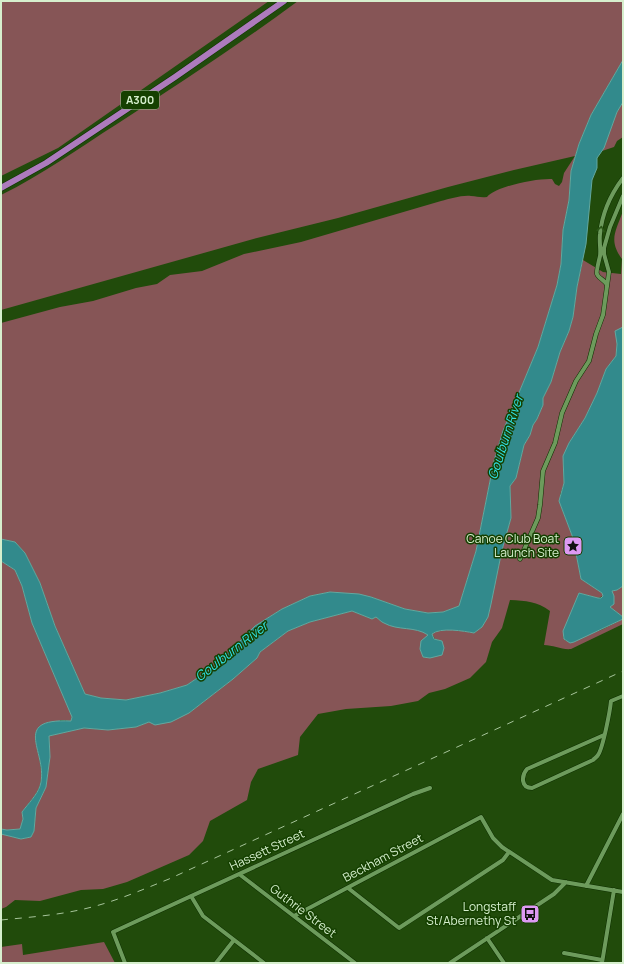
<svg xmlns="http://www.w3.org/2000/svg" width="624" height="964" font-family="Manrope,sans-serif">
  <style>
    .green { fill: #865556 }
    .water { fill: #328a8c; stroke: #63a8a0 }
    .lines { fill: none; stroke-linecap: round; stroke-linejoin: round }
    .minor-casing { stroke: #0e2f00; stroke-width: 5 }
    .highway-casing { stroke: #0e2f00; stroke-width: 7 }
    .minor { stroke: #6d9b5c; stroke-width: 4 }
    .highway { stroke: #ad7bbd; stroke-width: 6 }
    .rail { stroke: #a6c49a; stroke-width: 1; stroke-dasharray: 7 7; stroke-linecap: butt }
    .oneway { stroke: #2b5717 }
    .labels { text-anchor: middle; stroke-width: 3; stroke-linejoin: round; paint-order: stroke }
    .shield { fill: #154000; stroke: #9cba90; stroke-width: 1 }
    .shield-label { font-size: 11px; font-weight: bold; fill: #d6efcd }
    .poi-label { font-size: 12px; fill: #d6efcd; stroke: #154000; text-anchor: end }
    .street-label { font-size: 12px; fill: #d6efcd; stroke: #154000 }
    .water-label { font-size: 13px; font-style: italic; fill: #31e0e5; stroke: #154000 }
  </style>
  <rect width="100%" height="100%" fill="#214b0b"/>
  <path class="green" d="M1 1H269L58 148 1 176Z
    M298 1H623V60L591 115 579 144 571 171 569 200 563 230 561 264 557 285 538 347 503 431 494 461 476 551 459 606 443 612 428 613 405 609 371 597 330 592 310 596 282 609 255 626 215 666 187 685 160 693 126 700 101 698 85 694 55 626 40 583 25 553 15 542 1 539V323L60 307 93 301 136 288 157 284 170 275 202 271 244 254 301 242 441 201C450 199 461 195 471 196 477 196 480 198 487 197 496 186 538 178 552 179L555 184 559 186 562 182 564 173 575 156 514 170 448 187 338 218 257 238 1 310V195C42 175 79 148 117 124 179 84 240 44 298 1Z
    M623 102V137L617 141 614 147 602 151 617 112Z
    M623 211V328L617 344 616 356 606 369 597 393 585 418 569 443 563 464 564 483 560 495 561 506 573 538 581 579 602 593 603 596 598 598 579 593 563 637 566 641 601 630 623 619V624L571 649C562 650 553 645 544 645L550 611C537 601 526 601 510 600L502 628 492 642 486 662 470 678 445 689 429 693 418 701 391 706 346 709 318 714 300 737 298 755 258 769 251 782 247 800 210 821 203 841 189 855 127 882 103 889 81 890 40 901 15 900 6 907 1 909V834L21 839 31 837 34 831 36 808 46 787 50 757 49 736 83 728 108 730 136 727 149 722 189 713 233 679 257 658 260 652 288 631 310 622 352 611 372 619 376 617 384 623 420 630 428 635 420 649 423 657 430 658 442 641 435 639 432 634C440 627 464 631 474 633L482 627 488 616 502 550 511 518 510 486 516 478 524 445 530 435 533 425 537 419 543 405V398L551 382 560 352 569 331 573 317 577 287 583 260 603 272 621 274 622 259C608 240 616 231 623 211Z
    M1 561 15 570 22 586 32 623 72 716 71 721 61 720 35 735C37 751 44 770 40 785 37 795 28 804 22 812L23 819 20 829 7 830 1 829Z
    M623 586V617L610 607 612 591 617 590Z
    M104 942 115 963H1V947L22 944 23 955Z"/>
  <path class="water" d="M623 60V102L617 112 604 148 597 158V168L592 180 586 244 577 287 573 317 569 331 560 352 551 382 543 398V405L537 419 533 425 530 435 524 445 516 478 510 486 511 518 502 550 491 604 488 617 482 627 474 633C464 631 440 627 432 634L434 639 442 641 444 648 442 655 430 658 423 657 420 649 421 641 428 635C415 626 398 631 384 623 381 622 379 619 376 617L372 619 352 611 310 622 288 631 260 652 257 658 233 679 189 713 171 722 155 725 149 722 136 727 108 730 84 728 49 736 50 757 46 787 36 808 34 831 31 837 21 839 1 834V829L7 830 20 829 23 819 22 812C28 804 37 795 40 786 50 754 8 718 71 721L72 717 32 623 22 586 15 570 1 561V539L15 542 25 553 40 583 55 626 85 694 101 698 126 700 160 693 187 685 215 666 255 626 282 609 310 596 330 592 359 594 371 597 405 609 428 613 443 612 459 606 476 551 494 461 503 431 538 347 557 285 561 264 563 230 569 200 571 171 579 144 591 115Z
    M623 327V586L617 590 612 591 614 596V604L610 607 623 617V619L574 642 570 643 564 639 563 631 579 593 598 598H601L603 596 602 593 581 579 573 538 559 501 564 483 563 456 569 443 585 418 597 393 606 369 616 356 617 344 615 331Z"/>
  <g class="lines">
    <defs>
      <path id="minor" d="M607 285C605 280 598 278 597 274 596 272 599 260 600 256 601 249 599 242 600 234 602 214 611 194 623 178
        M520 559 538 518 540 505 543 471 555 443 562 413 576 381 589 361 596 334 603 315 609 272 604 254V248L610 227 623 196
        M604 735 527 769C521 776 521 788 532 788L593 760C595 758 597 757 598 755 603 748 610 711 611 701L623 696
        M239 874 355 963
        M586 886 623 814
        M348 888 399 928 503 860 509 852
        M191 896 203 916 264 963
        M294 916 481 817 493 838 502 847 552 880 623 892
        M487 938 504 963
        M564 953 602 960
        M125 963 113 932 413 794 430 788
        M216 963 234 940
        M450 963 554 894 566 882
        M602 963 614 890"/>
      <path id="highway" d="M1 188 46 163 175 77 284 1"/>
    </defs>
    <use href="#minor" class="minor-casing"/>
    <use href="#highway" class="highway-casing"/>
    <use href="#minor" class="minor"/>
    <use href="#highway" class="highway"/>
    <path class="rail" d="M1 920C31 917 62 915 92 907 119 900 144 889 169 879L623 671"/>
  </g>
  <defs><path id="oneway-chevron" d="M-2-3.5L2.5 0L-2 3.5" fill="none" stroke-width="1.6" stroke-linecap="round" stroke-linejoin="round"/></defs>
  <use class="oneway" href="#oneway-chevron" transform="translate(601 229) rotate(-80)"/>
  <defs>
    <symbol id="sight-square" viewBox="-11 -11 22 22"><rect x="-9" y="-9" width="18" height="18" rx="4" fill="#dd99f3" stroke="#154000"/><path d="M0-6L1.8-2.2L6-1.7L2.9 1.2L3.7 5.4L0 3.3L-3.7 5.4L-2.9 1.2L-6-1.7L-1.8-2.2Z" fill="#111"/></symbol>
    <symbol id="bus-square" viewBox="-11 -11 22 22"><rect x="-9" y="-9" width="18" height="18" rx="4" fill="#dd99f3" stroke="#154000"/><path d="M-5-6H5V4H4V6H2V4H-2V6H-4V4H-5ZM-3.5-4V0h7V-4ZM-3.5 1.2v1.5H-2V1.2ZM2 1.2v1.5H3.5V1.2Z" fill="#111"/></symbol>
  </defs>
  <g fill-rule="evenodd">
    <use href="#sight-square" x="562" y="535" width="22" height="22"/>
    <use href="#bus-square" x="519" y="903" width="22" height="22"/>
  </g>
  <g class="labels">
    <rect class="shield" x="121" y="91" width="38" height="18" rx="3"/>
    <g class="shield-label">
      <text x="140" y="104">A300</text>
    </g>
    <g class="poi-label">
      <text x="559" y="543">Canoe Club Boat<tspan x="559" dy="14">Launch Site</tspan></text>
      <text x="516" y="911">Longstaff<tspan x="516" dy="14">St/Abernethy St</tspan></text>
    </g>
    <g class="street-label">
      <text transform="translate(267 850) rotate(-25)" y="4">Hassett Street</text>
      <text transform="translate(383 858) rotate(-28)" y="4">Beckham Street</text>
      <text transform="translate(303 911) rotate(37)" y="4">Guthrie Street</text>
    </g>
    <g class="water-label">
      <text transform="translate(505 437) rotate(-72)" y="5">Goulburn River</text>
      <text transform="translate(231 651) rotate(-38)" y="5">Goulburn River</text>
    </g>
  </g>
  <rect width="624" height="964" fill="none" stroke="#d6efcd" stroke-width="4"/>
</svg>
